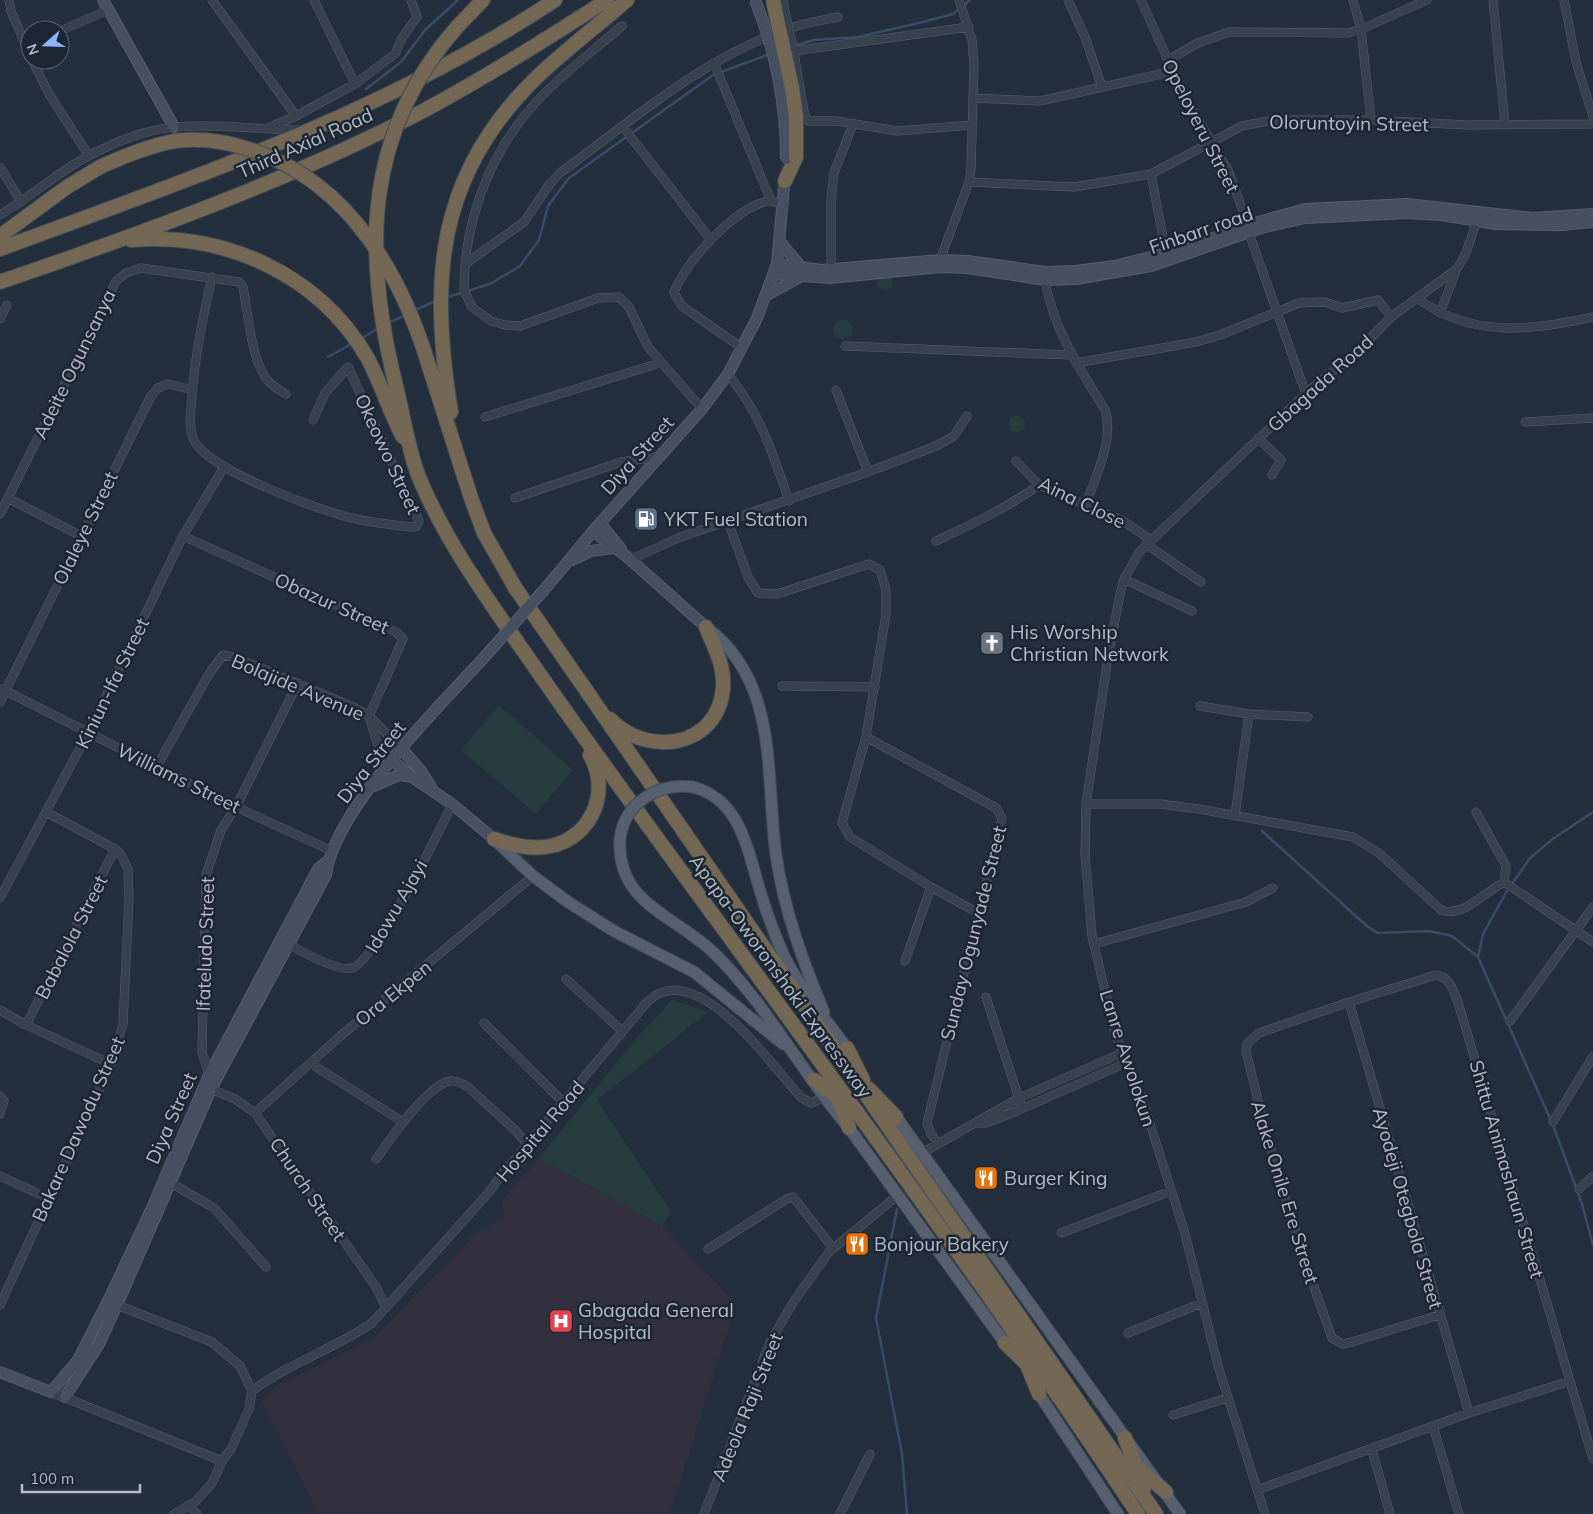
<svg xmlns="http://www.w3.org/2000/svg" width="1593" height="1514" font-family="Mulish,sans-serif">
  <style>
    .medical { fill: #32303f }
    .green { fill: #263c3f }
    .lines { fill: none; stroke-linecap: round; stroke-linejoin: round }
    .stream { stroke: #394c67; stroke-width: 2.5 }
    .street-casing { stroke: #565f6c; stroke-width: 9 }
    .secondary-casing { stroke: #565f6c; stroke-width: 12 }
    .primary-casing { stroke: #414a57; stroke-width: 13 }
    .highway-casing { stroke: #434c59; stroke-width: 16 }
    .street { stroke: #38414e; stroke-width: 8 }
    .secondary { stroke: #465061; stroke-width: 10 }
    .primary { stroke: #56606e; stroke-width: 11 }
    .highway { stroke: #746855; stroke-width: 14 }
    .street-bridge-casing { stroke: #565f6c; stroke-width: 9; stroke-linecap: butt }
    .secondary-bridge-casing { stroke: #565f6c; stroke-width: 12; stroke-linecap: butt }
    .primary-bridge-casing { stroke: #414a57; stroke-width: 13; stroke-linecap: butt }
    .highway-bridge-casing { stroke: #434c59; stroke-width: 16; stroke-linecap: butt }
    .street-bridge { stroke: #38414e; stroke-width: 8 }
    .secondary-bridge { stroke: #465061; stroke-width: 10 }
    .primary-bridge { stroke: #56606e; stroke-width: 11 }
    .highway-bridge { stroke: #746855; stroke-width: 14 }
    .labels { text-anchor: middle; stroke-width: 5; stroke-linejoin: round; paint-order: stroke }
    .street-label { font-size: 19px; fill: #b4bcc9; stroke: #1d2633 }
    .poi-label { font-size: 19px; fill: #b4bcc9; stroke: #1d2633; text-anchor: start }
  </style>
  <rect width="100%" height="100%" fill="#242f3e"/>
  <path class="medical" d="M539 1158 662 1226 736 1304 670 1514H314L316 1509 261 1401 275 1387 375 1337 477 1232 504 1218 502 1201Z"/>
  <path class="green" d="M877 282a8 8 0 1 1 16 0a8 8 0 1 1-16 0Z
    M833 329a10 10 0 1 1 20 0a10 10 0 1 1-20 0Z
    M1009 424a8 8 0 1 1 16 0a8 8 0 1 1-16 0Z
    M499 705 573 770 536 814 461 750Z
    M672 1000 708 1012 597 1100 671 1211 662 1226 539 1158 637 1038Z"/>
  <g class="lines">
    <path class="stream" d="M794 46 814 40 858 37 923 22 953 14 970 0
      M366 89 401 62 425 30 458 0
      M445 298 490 284 520 266 539 240 548 206 569 178 713 75 770 54
      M413 311 438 300
      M388 323 406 315
      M360 339 379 328
      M328 357 351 344
      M1262 831 1368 927 1378 933 1429 931 1452 936 1478 957 1553 1125 1582 1204 1593 1245
      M1478 957 1483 934 1507 891 1530 858 1554 838 1593 812
      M897 1209 876 1318 902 1454 907 1514"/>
    <defs>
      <path id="street" d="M9 0 11 11 30 55
        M212 0 296 116
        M314 0 355 84
        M783 0 785 12
        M1068 0 1085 37 1102 87
        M1141 0 1168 60 1170 72 1228 170 1248 225
        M1353 0 1361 29 1371 120
        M1493 0 1505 124
        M1564 0 1576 62 1593 117
        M60 31 108 10
        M793 47 804 112 808 121H837L897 131 972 125
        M794 51 969 27
        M32 60 49 94 89 156
        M1168 60 1198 43 1229 32 1348 33 1364 28 1427 0
        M714 63 771 201
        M973 98 1040 101 1170 72
        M623 127 711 240
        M266 129 296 116 355 84 395 54 402 38 417 17 411 0
        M0 167 21 202
        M1151 174 1166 254
        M969 182 1074 187 1151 174 1242 126 1273 120H1371L1467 125 1593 124
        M0 215C30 198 55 174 85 158 112 143 144 130 175 127 217 123 259 130 301 130
        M1249 233 1306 394
        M940 260 969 182 971 169 974 64 972 40 959 0
        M465 264C471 204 495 147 536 102 562 74 593 51 622 26
        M831 269V198L834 173 853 124
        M212 277C203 317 195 355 192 396 191 410 188 425 193 438 203 469 323 512 356 519 374 523 393 525 412 527L417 526 419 521 348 367 325 393 313 420
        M1045 280C1053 329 1080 369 1105 410 1115 440 1095 476 1086 505
        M1417 298C1470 338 1532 331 1593 317
        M1440 313 1456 271
        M0 319 7 305
        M845 346 1071 355
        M742 348 682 306 674 293C684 263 736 206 769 201 774 201 779 203 784 205
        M1076 363 1196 342 1220 335 1299 303 1325 302 1342 308 1378 300 1391 317
        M728 374C761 415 772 451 789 501
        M836 390 868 472
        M702 409 648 347 629 307 619 297 598 298 520 326 505 325 491 321 472 307 464 290 465 264 524 222 549 185 560 173C635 118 707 54 797 26 810 22 824 20 838 17
        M485 417 660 363
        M1525 422 1593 418
        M1258 438 1281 460 1272 475
        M1016 461 1039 485 1123 521 1151 540
        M8 498 81 536
        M515 498 621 462 658 457
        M0 514 116 281 126 273 141 268 239 282 243 287C248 312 251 356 265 377 270 385 278 389 286 394
        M728 522 749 579 758 593 777 594 869 564 880 570 886 590V614L866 737 842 823 850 837 931 887 978 913
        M183 536 396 632 403 639 369 716 379 750 392 760
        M936 541C972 524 1007 508 1039 485
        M1146 544 1201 582
        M630 560 678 538 868 472 936 446 954 436 967 416
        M1124 579 1192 611
        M782 686 875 687
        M2 689 236 807 332 851
        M0 702 151 396 158 388 168 384 192 390
        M1200 706 1249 714 1308 717
        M866 737 996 808 1002 818 927 1123 931 1134 938 1143
        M157 766 209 674 223 655 237 658 353 707 369 716 401 748
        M1086 804H1160L1199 809 1353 837 1379 853 1441 910C1463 918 1485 892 1504 882L1593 942
        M1476 812 1506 866 1504 882
        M1235 815 1249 714
        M0 898 88 733 183 536 224 467
        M289 944C302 952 338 972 352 968 374 963 440 830 452 804
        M1094 944 1246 902 1273 888
        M905 961 931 887
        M566 979 622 1031
        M986 997 1020 1102
        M1349 1002 1469 1413
        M0 1010 26 1025 111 1064
        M1510 1021 1593 907
        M484 1023 563 1102
        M26 1025 115 849
        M310 1063 403 1122
        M209 1075 202 1052 206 875 221 830 236 807 298 683
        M211 1089 235 1099 255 1113 376 1287 386 1308
        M0 1096 4 1101 0 1114
        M255 1113 338 1038 533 876
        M1553 1122 1593 1056
        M975 1123H986L1017 1111 1126 1063
        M922 1153 1019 1098 1122 1053
        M376 1159C390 1140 427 1085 450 1081 457 1080 463 1084 468 1087L515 1130 528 1145
        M0 1176 48 1198
        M171 1183 214 1208 266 1267
        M1579 1189 1593 1176
        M1061 1233 1171 1191
        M708 1249 788 1198 793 1197 833 1248
        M0 1305 111 1064 123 1024 129 898 128 869 120 853 115 849 46 812
        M117 1305 212 1342 240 1366 252 1391
        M1439 1315 1352 1342 1343 1344 1332 1338 1302 1253 1266 1133 1246 1051 1247 1044 1259 1033 1349 1002 1436 975C1450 977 1453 990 1458 1002L1593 1459
        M1128 1333 1202 1303
        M252 1391C289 1363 334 1349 372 1323L490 1191 504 1171 518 1156 648 1001C698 956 772 1067 802 1098L811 1103 823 1098
        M51 1392 222 1461
        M1173 1415 1227 1398
        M1433 1426 1459 1514
        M1372 1450 1390 1514
        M1257 1490 1469 1413 1570 1381
        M189 1506 197 1514
        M174 1514 196 1501 212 1483 222 1461 231 1449 249 1409 252 1391
        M704 1514 770 1342 794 1301 829 1252 897 1196
        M840 1514 870 1454
        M1265 1514 1218 1366 1184 1230 1142 1099 1115 1033 1092 936 1085 854 1086 804 1108 657 1120 594 1124 579 1140 551 1312 388 1358 351 1391 317 1457 269 1466 253 1477 220"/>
      <path id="secondary" d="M103 0 174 127
        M781 243 802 268
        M777 264 821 270 940 260 968 261 1045 272 1076 271 1114 266 1184 249 1248 225 1305 209 1407 204 1532 218 1593 214
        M774 274 830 278 940 267 968 268 1045 280 1076 279 1151 266 1261 228 1305 218 1407 213 1442 215 1496 224 1561 225 1593 222
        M767 295 800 277
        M600 523 621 549
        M593 531 626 556 706 627
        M572 560 591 551 613 548
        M550 583 593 531 702 409 728 374 757 318 777 264 785 176
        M401 748 421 771 431 787
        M392 760 412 777 452 804 494 839
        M374 786 399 775 412 777
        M0 1372 51 1392 78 1360 108 1301 151 1210 209 1075 318 869 328 861
        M65 1397 99 1344 117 1305 211 1089 326 875C334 808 443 703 489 652"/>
      <path id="primary" d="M706 627C780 682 765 776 776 855 784 910 803 962 824 1012
        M693 787C743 800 748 855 762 897 768 917 776 938 785 958 803 993 829 1023 852 1055
        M620 838C616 905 676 915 715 954 768 1006 801 1072 849 1128L1010 1350
        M495 840 533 876 568 902 614 931 694 972 783 1044
        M892 1111 1180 1514
        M1035 1388 1118 1514"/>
      <path id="highway" d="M457 27 483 0
        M785 181 796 157
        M0 236 67 187 100 167
        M131 240C225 232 318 274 367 357 381 383 389 411 403 437
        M0 249C192 178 383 114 555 0
        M0 282C143 233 288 181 423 111 486 77 547 39 607 0
        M427 360 471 498 484 533 516 589 1156 1514
        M395 382C403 413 407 445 418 475 445 541 487 598 527 656 587 743 649 827 711 912 856 1110 1002 1309 1138 1514
        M451 412C430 282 435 177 535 79 564 51 596 27 627 0
        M610 719C647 758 718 748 723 688 725 666 714 647 706 627
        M494 839C512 845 531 850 551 846 592 837 611 791 590 755
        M847 1048 863 1080
        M814 1080 840 1098
        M869 1089 896 1117
        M835 1090 849 1128
        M1005 1343 1038 1375
        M1028 1367 1039 1394
        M1125 1438 1144 1488
        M1138 1468 1166 1492"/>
    </defs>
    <use href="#street" class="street-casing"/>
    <use href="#secondary" class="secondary-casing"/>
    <use href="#primary" class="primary-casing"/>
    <use href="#highway" class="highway-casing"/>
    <use href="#street" class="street"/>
    <use href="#secondary" class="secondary"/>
    <use href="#primary" class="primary"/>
    <use href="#highway" class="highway"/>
    <defs>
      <path id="street-bridge" d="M785 12 793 47"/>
      <path id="secondary-bridge" d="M755 0C776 52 786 102 786 159
        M489 652 550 583"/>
      <path id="primary-bridge" d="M620 838C625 803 658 782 693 787"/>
      <path id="highway-bridge" d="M773 0 792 88 796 117V157
        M100 167C124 156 148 146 175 141 203 137 234 143 260 153 350 187 400 273 427 360
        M395 382C363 252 364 133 457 27"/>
    </defs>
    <use href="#street-bridge" class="street-bridge-casing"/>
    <use href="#secondary-bridge" class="secondary-bridge-casing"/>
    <use href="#primary-bridge" class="primary-bridge-casing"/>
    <use href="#highway-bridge" class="highway-bridge-casing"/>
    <use href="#street-bridge" class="street-bridge"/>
    <use href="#secondary-bridge" class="secondary-bridge"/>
    <use href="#primary-bridge" class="primary-bridge"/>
    <use href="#highway-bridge" class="highway-bridge"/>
  </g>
  <defs>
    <symbol id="fuel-square" viewBox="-11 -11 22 22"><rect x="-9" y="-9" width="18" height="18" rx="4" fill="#5c6f8a" stroke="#1d2633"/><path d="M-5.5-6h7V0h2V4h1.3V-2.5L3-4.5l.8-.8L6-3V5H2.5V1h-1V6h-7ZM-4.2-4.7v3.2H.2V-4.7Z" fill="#fff"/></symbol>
    <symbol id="church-square" viewBox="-11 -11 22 22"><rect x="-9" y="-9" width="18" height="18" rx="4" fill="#6b7280" stroke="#1d2633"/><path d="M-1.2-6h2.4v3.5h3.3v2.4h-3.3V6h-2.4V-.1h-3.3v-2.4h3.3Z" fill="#fff"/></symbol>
    <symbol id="restaurant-square" viewBox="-11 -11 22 22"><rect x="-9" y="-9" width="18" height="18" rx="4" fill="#e8710a" stroke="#1d2633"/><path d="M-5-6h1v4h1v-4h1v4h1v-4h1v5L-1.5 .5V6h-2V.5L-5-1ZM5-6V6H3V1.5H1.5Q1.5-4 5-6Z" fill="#fff"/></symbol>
    <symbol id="hospital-square" viewBox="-11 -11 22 22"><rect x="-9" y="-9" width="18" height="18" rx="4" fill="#e0444e" stroke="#1d2633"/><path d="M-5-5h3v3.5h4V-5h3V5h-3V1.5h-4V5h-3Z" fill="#fff"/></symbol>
  </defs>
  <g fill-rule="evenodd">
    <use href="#fuel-square" x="632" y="505" width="28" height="28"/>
    <use href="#church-square" x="978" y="629" width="28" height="28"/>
    <use href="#restaurant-square" x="972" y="1164" width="28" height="28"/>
    <use href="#restaurant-square" x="843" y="1230" width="28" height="28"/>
    <use href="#hospital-square" x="547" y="1307" width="28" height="28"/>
  </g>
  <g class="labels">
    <g class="street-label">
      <text transform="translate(1349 123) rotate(1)" y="7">Oloruntoyin Street</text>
      <text transform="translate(1201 126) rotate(63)" y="7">Opeloyeru Street</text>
      <text transform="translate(305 143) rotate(-24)" y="7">Third Axial Road</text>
      <text transform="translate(1201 230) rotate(-19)" y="7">Finbarr road</text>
      <text transform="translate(74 364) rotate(-64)" y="7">Adeite Ogunsanya</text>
      <text transform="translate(1320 383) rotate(-42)" y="7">Gbagada Road</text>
      <text transform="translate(388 454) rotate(65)" y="7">Okeowo Street</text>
      <text transform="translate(637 455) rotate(-48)" y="7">Diya Street</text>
      <text transform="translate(1082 502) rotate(26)" y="7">Aina Close</text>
      <text transform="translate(85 528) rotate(-64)" y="7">Olaleye Street</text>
      <text transform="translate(332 603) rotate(24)" y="7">Obazur Street</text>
      <text transform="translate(112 683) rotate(-64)" y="7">Kiniun-Ifa Street</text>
      <text transform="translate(298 687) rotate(23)" y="7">Bolajide Avenue</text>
      <text transform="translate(371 762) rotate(-52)" y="7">Diya Street</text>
      <text transform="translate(179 778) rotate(26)" y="7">Williams Street</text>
      <text transform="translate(396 906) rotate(-60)" y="7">Idowu Ajayi</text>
      <text transform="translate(973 933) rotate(-76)" y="7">Sunday Ogunyade Street</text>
      <text transform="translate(71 937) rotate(-63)" y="7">Babalola Street</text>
      <text transform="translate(205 944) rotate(-88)" y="7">Ifateludo Street</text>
      <text transform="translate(781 976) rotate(54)" y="7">Apapa-Oworonshoki Expressway</text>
      <text transform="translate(393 993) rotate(-39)" y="7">Ora Ekpen</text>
      <text transform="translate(1128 1058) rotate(72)" y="7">Lanre Awolokun</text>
      <text transform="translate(171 1118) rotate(-66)" y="7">Diya Street</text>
      <text transform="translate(78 1129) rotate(-66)" y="7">Bakare Dawodu Street</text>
      <text transform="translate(540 1131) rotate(-50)" y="7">Hospital Road</text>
      <text transform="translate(1507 1169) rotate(74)" y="7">Shittu Animashaun Street</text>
      <text transform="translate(308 1189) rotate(56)" y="7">Church Street</text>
      <text transform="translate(1285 1192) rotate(73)" y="7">Alake Onile Ere Street</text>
      <text transform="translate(1408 1208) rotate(74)" y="7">Ayodeji Otegbola Street</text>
      <text transform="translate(747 1407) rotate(-68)" y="7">Adeola Raji Street</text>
    </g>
    <g class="poi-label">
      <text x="664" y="526">YKT Fuel Station</text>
      <text x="1010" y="639">His Worship<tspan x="1010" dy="22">Christian Network</tspan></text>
      <text x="1004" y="1185">Burger King</text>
      <text x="874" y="1251">Bonjour Bakery</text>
      <text x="578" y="1317">Gbagada General<tspan x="578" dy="22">Hospital</tspan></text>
    </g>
  </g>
  <g transform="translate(45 45) rotate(250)"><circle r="24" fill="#1d2633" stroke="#59626f"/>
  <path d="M0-4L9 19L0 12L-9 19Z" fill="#8ab4f8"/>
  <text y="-8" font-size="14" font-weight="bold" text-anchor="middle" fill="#b4bcc9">N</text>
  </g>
  <path d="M22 1484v8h118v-8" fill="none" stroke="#b4bcc9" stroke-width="2.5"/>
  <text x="30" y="1484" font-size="15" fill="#b4bcc9" stroke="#1d2633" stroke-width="4" paint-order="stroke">100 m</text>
</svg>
